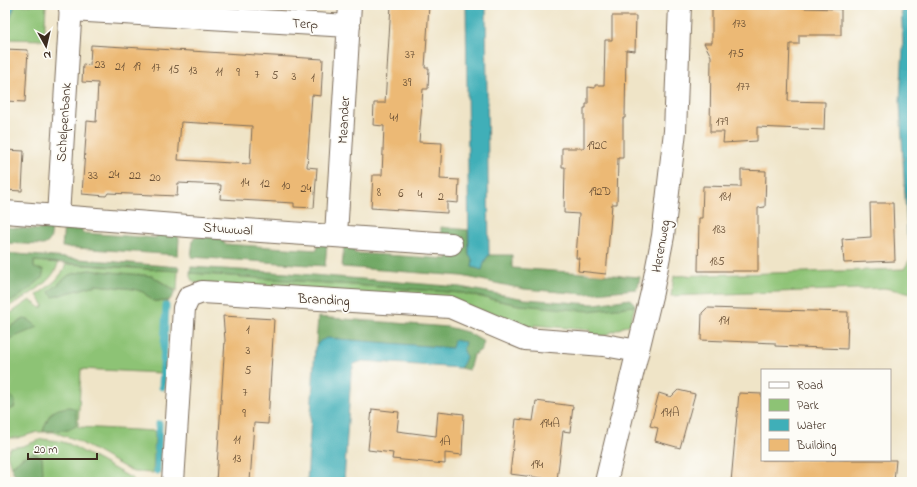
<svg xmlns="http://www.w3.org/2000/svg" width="917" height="487" font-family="'Indie Flower',sans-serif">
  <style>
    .green { fill: #8dc375; stroke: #64764a; fill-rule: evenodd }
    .forest { fill: #72a966; stroke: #566a42 }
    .water { fill: #3fafb8; stroke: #3d6c6b }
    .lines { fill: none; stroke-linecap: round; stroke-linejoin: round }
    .stream { stroke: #3fafb8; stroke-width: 7 }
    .building { fill: #ecb974; fill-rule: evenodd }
    .minor-casing { stroke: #7a6b59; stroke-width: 24 }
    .minor { stroke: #fff; stroke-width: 22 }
    .labels { text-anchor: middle; stroke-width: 3.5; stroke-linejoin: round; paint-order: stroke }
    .number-label { font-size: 12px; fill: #674e34 }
    .street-label { font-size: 14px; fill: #3b2a1e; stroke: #fdfcf7 }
  </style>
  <rect width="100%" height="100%" fill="#fdfcf7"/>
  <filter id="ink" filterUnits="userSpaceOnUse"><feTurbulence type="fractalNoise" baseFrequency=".025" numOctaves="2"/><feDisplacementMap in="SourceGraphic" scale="8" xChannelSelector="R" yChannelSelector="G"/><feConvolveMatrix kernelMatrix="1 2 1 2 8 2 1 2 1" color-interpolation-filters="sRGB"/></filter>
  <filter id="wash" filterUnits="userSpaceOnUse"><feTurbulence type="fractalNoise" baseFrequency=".012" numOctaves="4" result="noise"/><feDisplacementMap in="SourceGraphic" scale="16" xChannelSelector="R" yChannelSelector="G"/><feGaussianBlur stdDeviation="0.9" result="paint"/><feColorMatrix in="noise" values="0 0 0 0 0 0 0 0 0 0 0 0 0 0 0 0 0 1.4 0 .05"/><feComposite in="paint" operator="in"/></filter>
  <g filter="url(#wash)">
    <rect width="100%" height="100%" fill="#efe4c7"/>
    <path class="green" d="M15 5H46L44 40 5 39V33Z
      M912 256V293L884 288 671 296 674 276 904 269Z
      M34 261 58 263C55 282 21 300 5 308V302L16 299 34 268Z
      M66 264 178 271 177 291 152 276 89 270 69 275 49 292 53 297 96 285 134 289 143 292 153 301 168 302 164 304 160 373 81 369 78 427 155 431 153 473 133 472 74 439 53 432H37L18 438H5V411L14 408 15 401 5 390V341L9 339 24 319 5 330V317L30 300 41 308 44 306 37 295C49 286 61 279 66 264ZM53 411 68 430 43 431 49 416Z
      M190 273 462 293 519 305 635 306 630 324 603 336H590V330L534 325 533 331 282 288 195 283C191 280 190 278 190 273Z
      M42 439 59 441 69 444 133 479 134 482H50L41 478 42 457 33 453 23 457 11 467 7 454 10 448 23 446Z"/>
    <path class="forest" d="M163 5H212L254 8 255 5H258V11Z
      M44 223 51 225C52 233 52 243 43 245L5 243V227L43 230Z
      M64 225 82 226V233L156 238 157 231 177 234 179 239 178 255 62 247Z
      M441 227 468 230 469 255 473 261 472 267 484 263 488 255H512V268L640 277 638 287 636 289 585 294 524 289 462 276 342 267 344 245 354 246V253L448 259C448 247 440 240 441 227Z
      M194 237H224V244L317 250 318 243 327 244 325 266 191 257 193 240Z
      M5 253 179 267 178 271 34 261V268L44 270 42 278 33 286 16 299 5 302Z
      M191 267 288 273 460 287 525 299 578 303 595 304 630 299 635 304V306L589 311 519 305 462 293 190 273Z
      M89 270 152 276 175 291C171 304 164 301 153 301L143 292 134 289 96 285 53 297 49 292 69 275Z
      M318 317 448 327 467 332 484 342 481 350 473 355 469 370 460 368 463 364 455 340 452 348 398 344 316 345Z
      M24 319 29 320 38 327 5 341V330Z
      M5 390 15 401 14 408 5 411Z
      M70 407 76 409V426L68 430 43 431C49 414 51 409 70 407Z
      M33 453 42 457 43 472 41 478 50 482H18L11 467 23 457Z"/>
    <path class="water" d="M5 5H15L5 33Z
      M466 5H486L489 255 485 260 482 270 472 267 473 261 469 255Z
      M901 5H912V249L907 234 900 102 903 47Z
      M327 338 452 348 454 340 465 342 463 351 466 357 463 364 460 368 363 361 354 364 351 374 344 482H307L315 347 320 341Z"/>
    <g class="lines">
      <path class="stream" d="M162 387 166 306
        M157 471 159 424"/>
    </g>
    <g id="blocks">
      <path class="building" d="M391 5H429L425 68H429L428 89H423L419 142 442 143 440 179 459 180 458 203 447 202V213L371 208 373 175H382L384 126 373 125 374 103H385Z
        M773 5H803V8L841 9V35H799V44H790L788 101 825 102 824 130 757 127V141L723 143 724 132H710L711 56 704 43H712V6L773 7Z
        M612 16H636L635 51 626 50 625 118H623V158H618L617 204H612L606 274 578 271 579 258H576L579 214 564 213 565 167H562V148H584V108H586V104H588V87L595 88V85H604L605 40H612Z
        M91 45 323 59 321 96 312 95 307 167 317 168 314 208 294 207V203L220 199 221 185 178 183 177 196 108 193 106 196 82 194 87 121 96 122 98 83 82 82 83 64 90 65ZM181 122 252 126 250 164 178 160Z
        M5 49 28 50 25 102 5 101Z
        M5 150 24 151 22 191 5 190Z
        M741 170 766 171 765 207 758 208V271H698L699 218H702L703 186 741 187Z
        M870 203H893L895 261 844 263 842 239 871 237Z
        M707 308 848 312 847 349 775 346V343L701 340 702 313Z
        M223 316 274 319 268 424 254 423 250 482H216L225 340Z
        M678 390 695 394 680 448 655 441 658 428 650 426 659 393 671 397Z
        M739 393 762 394V460H896L894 482H731Z
        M536 401 573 406 570 432 563 431 557 480 510 474 516 419 533 421Z
        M372 409 399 412 397 431 436 436 438 411 464 414 462 455 445 453V464L392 459 393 453 368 450Z"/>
    </g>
  </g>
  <g filter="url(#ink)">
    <use href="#blocks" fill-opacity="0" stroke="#7a6b59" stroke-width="1"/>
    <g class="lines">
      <defs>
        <path id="minor" d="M70 10 349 26
          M5 212 188 226 451 244
          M58 216 71 5
          M336 235 350 5
          M173 482 184 308 189 297 202 292 450 307 525 339 604 345 638 351
          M606 482 652 292 663 236 675 131 680 5"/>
      </defs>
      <use href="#minor" class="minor-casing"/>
      <use href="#minor" class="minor"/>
    </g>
  </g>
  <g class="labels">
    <g class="number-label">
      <text x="739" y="27">173</text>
      <text x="736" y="57">175</text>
      <text x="410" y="58">37</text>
      <text x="100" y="68">23</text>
      <text x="120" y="70">21</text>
      <text x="137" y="70">19</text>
      <text x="156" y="71">17</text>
      <text x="174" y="73">15</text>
      <text x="193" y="74">13</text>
      <text x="219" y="75">11</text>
      <text x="238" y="76">9</text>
      <text x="257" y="78">7</text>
      <text x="275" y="79">5</text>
      <text x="294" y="80">3</text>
      <text x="313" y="81">1</text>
      <text x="407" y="86">39</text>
      <text x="743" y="90">177</text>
      <text x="394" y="121">41</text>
      <text x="722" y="125">179</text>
      <text x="597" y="149">192C</text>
      <text x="114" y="178">24</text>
      <text x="93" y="179">33</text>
      <text x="135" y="179">22</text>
      <text x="155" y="181">20</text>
      <text x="245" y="186">14</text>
      <text x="265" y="187">12</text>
      <text x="286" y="189">10</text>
      <text x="306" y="192">24</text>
      <text x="600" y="195">192D</text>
      <text x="379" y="196">8</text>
      <text x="401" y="197">6</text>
      <text x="420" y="198">4</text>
      <text x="441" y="200">2</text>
      <text x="725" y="200">181</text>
      <text x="719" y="233">183</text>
      <text x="717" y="265">185</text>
      <text x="724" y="324">191</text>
      <text x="248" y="333">1</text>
      <text x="248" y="354">3</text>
      <text x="248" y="374">5</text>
      <text x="245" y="396">7</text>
      <text x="670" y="416">191A</text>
      <text x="244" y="417">9</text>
      <text x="550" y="427">194A</text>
      <text x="237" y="443">11</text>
      <text x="445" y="445">1A</text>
      <text x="237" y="462">13</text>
      <text x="537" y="468">194</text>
    </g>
    <g class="street-label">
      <text transform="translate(305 23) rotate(3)" y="5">Terp</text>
      <text transform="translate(343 120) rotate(-87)" y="5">Meander</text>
      <text transform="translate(63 122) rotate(-86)" y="5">Schelpenbank</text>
      <text transform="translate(228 228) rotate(4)" y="5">Stuwwal</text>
      <text transform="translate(660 246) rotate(-80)" y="5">Herenweg</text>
      <text transform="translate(324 299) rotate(3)" y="5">Branding</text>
    </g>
  </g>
  <rect width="917" height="487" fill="none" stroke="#fdfcf7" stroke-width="20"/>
  <rect x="761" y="369" width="130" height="92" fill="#fdfcf7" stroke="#afa8a0"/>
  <rect x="769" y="382" width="20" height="6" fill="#ffffff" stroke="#afa8a0"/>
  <text x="797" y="389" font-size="12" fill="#3b2a1e">Road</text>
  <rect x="769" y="399" width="20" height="12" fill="#8dc375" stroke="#afa8a0"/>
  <text x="797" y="409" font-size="12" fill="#3b2a1e">Park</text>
  <rect x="769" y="419" width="20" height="12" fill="#3fafb8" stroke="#afa8a0"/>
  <text x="797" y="429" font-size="12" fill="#3b2a1e">Water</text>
  <rect x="769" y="439" width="20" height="12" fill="#ecb974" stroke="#afa8a0"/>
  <text x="797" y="449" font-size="12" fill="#3b2a1e">Building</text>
  <g transform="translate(46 46) rotate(172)" stroke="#fdfcf7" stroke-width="3" paint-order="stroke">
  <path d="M0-3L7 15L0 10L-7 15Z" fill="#3b2a1e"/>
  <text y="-6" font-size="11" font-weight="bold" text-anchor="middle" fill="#3b2a1e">N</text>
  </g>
  <path d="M28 453v6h69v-6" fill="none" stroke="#3b2a1e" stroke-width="2"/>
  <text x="34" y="453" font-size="12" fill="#3b2a1e" stroke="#fdfcf7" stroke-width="3" paint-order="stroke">20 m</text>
</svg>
